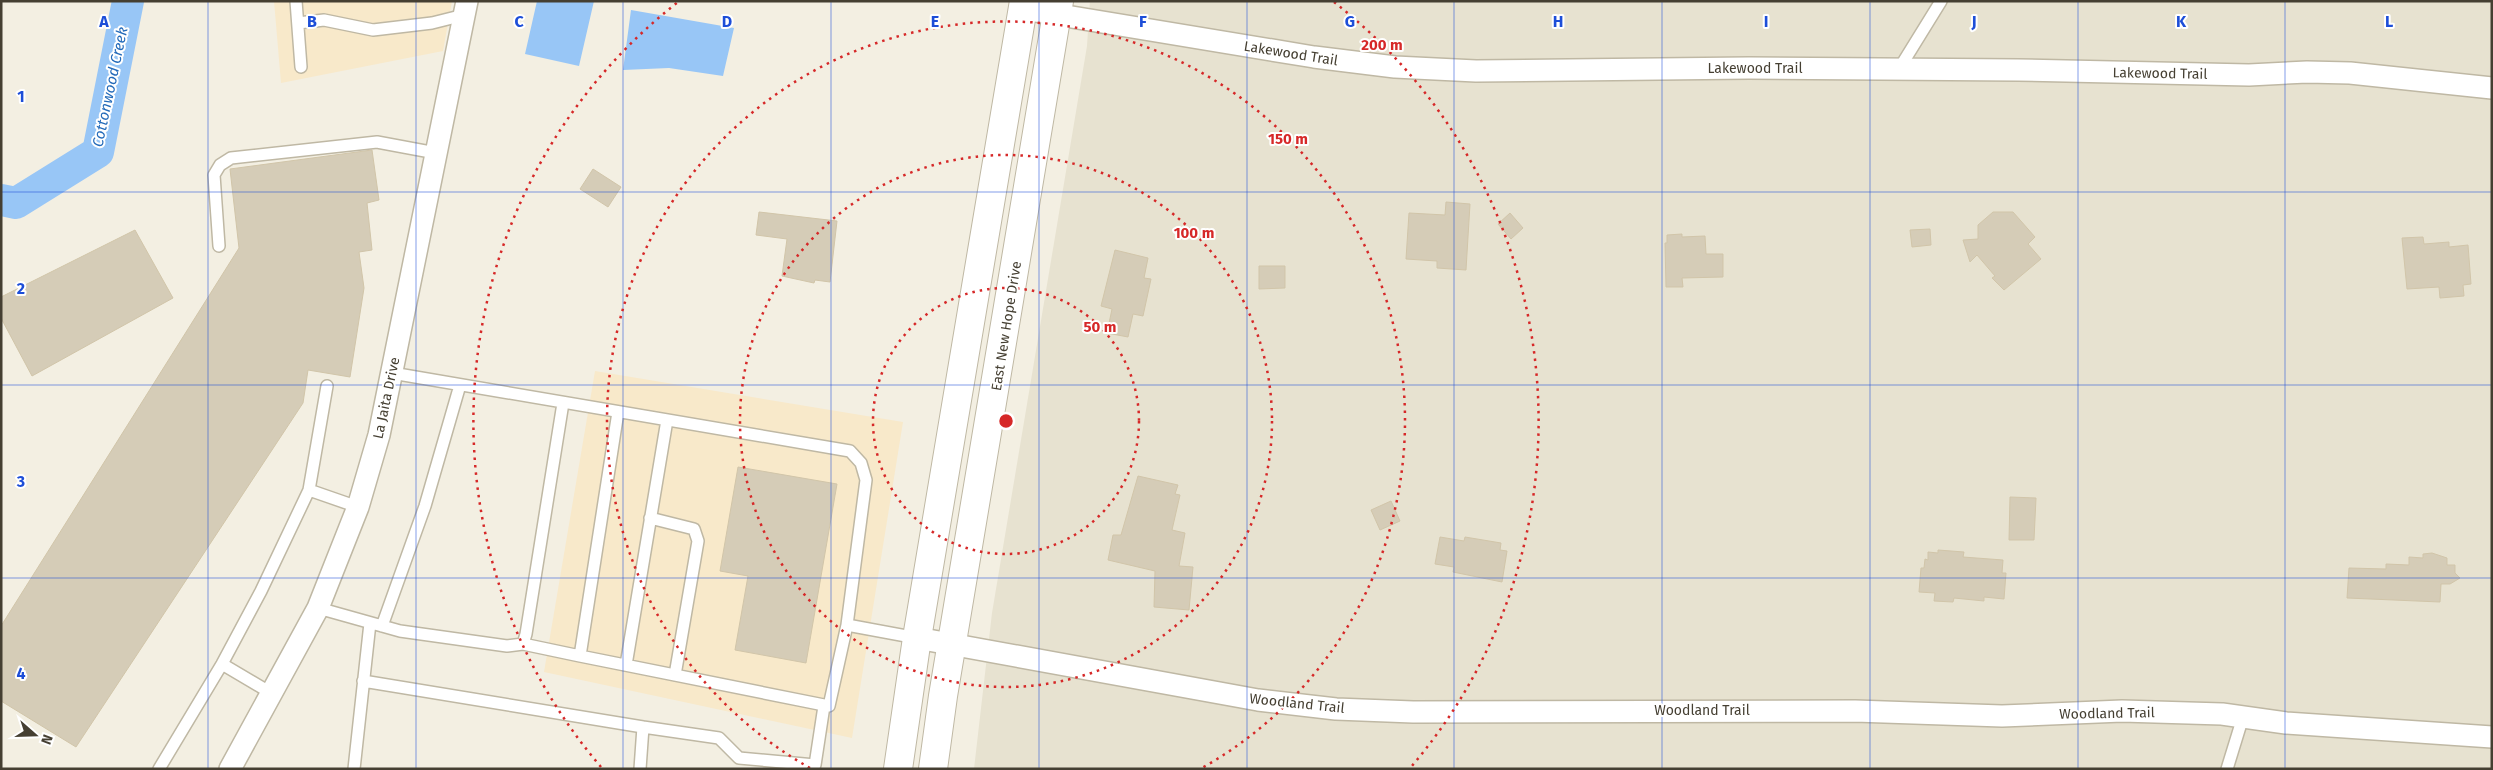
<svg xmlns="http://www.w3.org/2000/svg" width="2493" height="770" font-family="'Fira Sans',sans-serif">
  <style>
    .residential { fill: #e7e2d0 }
    .commercial { fill: #f8e9ca }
    .water { fill: #98c6f6 }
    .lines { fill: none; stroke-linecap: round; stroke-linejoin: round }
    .river { stroke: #98c6f6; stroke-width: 32 }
    .building { fill: #d5ccb7; stroke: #d1c5a9 }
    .service-casing { stroke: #bfb8a4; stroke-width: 14 }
    .minor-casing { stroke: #bfb8a4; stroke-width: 24 }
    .tertiary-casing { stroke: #bfb8a4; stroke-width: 30 }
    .service { stroke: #fff; stroke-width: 11 }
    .minor { stroke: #fff; stroke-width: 21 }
    .tertiary { stroke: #fff; stroke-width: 28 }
    .grid { fill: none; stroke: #1d4ed8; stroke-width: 1; stroke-opacity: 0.55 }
    .ring { fill: none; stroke: #d62828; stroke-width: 2.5; stroke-dasharray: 2.5 5 }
    .labels { text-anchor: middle; stroke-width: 4; stroke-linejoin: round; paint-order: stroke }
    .street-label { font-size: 14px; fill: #453f32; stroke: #fff }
    .water-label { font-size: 15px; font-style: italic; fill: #236ab9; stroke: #fff }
    .grid-label { font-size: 16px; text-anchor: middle; font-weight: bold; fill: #1d4ed8; stroke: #fff; stroke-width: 4; stroke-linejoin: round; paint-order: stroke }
    .centre { fill: #d62828; stroke: #fff; stroke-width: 2.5 }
    .ring-label { font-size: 15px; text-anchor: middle; font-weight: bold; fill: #d62828; stroke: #fff; stroke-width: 4; stroke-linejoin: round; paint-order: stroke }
  </style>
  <rect width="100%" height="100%" fill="#f3efe2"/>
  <path class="residential" d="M1090 1H2492V769H974L992 613 1087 46Z"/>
  <path class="commercial" d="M274 1H452L443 51 281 83Z
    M595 371 903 422 852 738 544 672Z"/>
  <path class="water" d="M537 1H594L579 66 525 54Z
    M631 10 734 28 723 76 669 68 623 70Z"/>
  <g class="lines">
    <path class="river" d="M1 200 16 203 98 152 128 1"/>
  </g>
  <path class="building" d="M372 150 379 200 367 203 372 250 359 252 364 288 350 377 308 370 303 403 76 747 1 701V626L239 248 230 169Z
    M593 169 621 187 608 207 580 189Z
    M1446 202 1470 204 1466 270 1437 268V261L1406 259 1409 213 1445 215Z
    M759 212 837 221 830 282 815 280 814 283 782 276 787 239 756 235Z
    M1993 212H2013L2035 237 2028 244 2041 259 2004 290 1992 278 1995 276 1977 255 1970 262 1963 240 1978 239V225Z
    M1510 213 1523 228 1511 239 1498 224Z
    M1930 229 1931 245 1912 247 1910 230Z
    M135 230 173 298 32 376 1 318V297Z
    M1682 234V237L1705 236 1706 254H1723V277L1682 278 1683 287H1666L1665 243H1667V235Z
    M2423 237 2424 244 2449 242V247L2468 245 2471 284 2463 285 2464 296 2440 298 2439 287 2407 289 2402 238Z
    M1115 250 1148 258 1144 278 1151 279 1143 316 1133 314 1128 337 1107 333 1112 309 1101 306Z
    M1259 266H1285V288L1259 289Z
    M738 467 837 484 806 663 735 650 748 576 720 571Z
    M1138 476 1178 485 1175 494 1180 495 1172 530 1185 533 1179 566 1193 567 1189 610 1154 607 1155 571 1108 560 1113 535H1121Z
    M2010 497 2036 498 2034 540H2009Z
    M1391 501 1400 521 1380 530 1371 510Z
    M1440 537 1464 541 1465 537 1501 543 1500 550 1507 551 1502 582 1453 572 1454 567 1435 564Z
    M1938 550 1964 552 1963 557 2003 560 2002 573H2006L2004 599 1984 597V601L1954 598 1953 602 1934 601 1935 593 1919 592 1921 568H1924L1925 559 1928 560V552L1938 553Z
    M2432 553 2447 558V565H2455V573L2460 578 2450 584H2441L2440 602 2347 598 2349 568 2386 569V564L2409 565V557L2423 558V554Z"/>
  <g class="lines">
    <defs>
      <path id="service" d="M296 1 301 67
        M298 23 324 20 373 30 432 23 464 15
        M1899 69 1941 1
        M219 246 214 175 220 165 231 158 377 142 436 153
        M392 373 850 451 861 463 866 480 847 625 917 638
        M618 412 580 656 829 706 847 625
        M309 490 358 507
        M650 518 694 529 698 541 675 675
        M318 608 400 631 507 646 523 644 526 634 563 403
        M382 626 425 506 460 385
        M523 644 580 656
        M222 664 271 693
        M626 665 667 420
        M363 681 643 727 640 769
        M643 727 719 738 739 758 815 765 824 706
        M159 769 222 664 261 591 309 490 327 386
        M354 769 370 623
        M2227 769 2243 717"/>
      <path id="minor" d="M1023 9 1314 57 1395 67 1476 71 1749 68 2018 70 2249 75 2307 72 2350 73 2492 88
        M917 638 1258 700 1336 709 1413 712 1855 711 2002 716 2122 711 2222 714 2286 723 2492 737
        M230 769 318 608 358 507 379 435 467 1"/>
      <path id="tertiary" d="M898 769 917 638 1024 1
        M933 769 943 696 1059 1"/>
    </defs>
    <use href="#service" class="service-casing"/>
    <use href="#minor" class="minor-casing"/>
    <use href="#tertiary" class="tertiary-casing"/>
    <use href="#service" class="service"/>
    <use href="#minor" class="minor"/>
    <use href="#tertiary" class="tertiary"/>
  </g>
  <path class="grid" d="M208 1V769M416 1V769M623 1V769M831 1V769M1039 1V769M1247 1V769M1454 1V769M1662 1V769M1870 1V769M2078 1V769M2285 1V769M1 192H2492M1 385H2492M1 578H2492"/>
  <g class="ring">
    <circle cx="1006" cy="421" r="133"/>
    <circle cx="1006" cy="421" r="266"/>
    <path d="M810 768A399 399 0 1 1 1202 768"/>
    <path d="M601 767A532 532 0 0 1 678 2M1334 2A532 532 0 0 1 1411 767"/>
  </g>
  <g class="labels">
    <g class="street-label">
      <text transform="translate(1291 53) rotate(9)" y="5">Lakewood Trail</text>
      <text x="1755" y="73">Lakewood Trail</text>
      <text transform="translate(2160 73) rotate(1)" y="5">Lakewood Trail</text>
      <text transform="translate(1006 326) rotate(-81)" y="5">East New Hope Drive</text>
      <text transform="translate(386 398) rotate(-78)" y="5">La Jaita Drive</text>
      <text transform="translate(1297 703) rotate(6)" y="5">Woodland Trail</text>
      <text x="1702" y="715">Woodland Trail</text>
      <text transform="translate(2107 713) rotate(-1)" y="5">Woodland Trail</text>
    </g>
    <g class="water-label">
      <text transform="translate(110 87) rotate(-78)" y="5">Cottonwood Creek</text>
    </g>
  </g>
  <g class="grid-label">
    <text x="104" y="27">A</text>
    <text x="312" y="27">B</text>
    <text x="519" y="27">C</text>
    <text x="727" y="27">D</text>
    <text x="935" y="27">E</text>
    <text x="1143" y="27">F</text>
    <text x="1350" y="27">G</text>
    <text x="1558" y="27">H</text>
    <text x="1766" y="27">I</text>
    <text x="1974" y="27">J</text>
    <text x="2181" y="27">K</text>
    <text x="2389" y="27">L</text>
    <text x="21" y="102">1</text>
    <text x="21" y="294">2</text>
    <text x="21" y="487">3</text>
    <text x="21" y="679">4</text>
  </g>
  <circle cx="1006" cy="421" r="8" class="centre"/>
  <g class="ring-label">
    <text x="1382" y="50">200 m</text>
    <text x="1288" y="144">150 m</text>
    <text x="1194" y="238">100 m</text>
    <text x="1100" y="332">50 m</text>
  </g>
  <rect width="2493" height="770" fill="none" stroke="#453f32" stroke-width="5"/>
  <g transform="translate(35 735) rotate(110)" stroke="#ffffff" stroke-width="4" paint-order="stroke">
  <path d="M0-4L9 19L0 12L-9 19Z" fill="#453f32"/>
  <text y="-8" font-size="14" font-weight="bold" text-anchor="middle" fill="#453f32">N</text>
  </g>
</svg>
